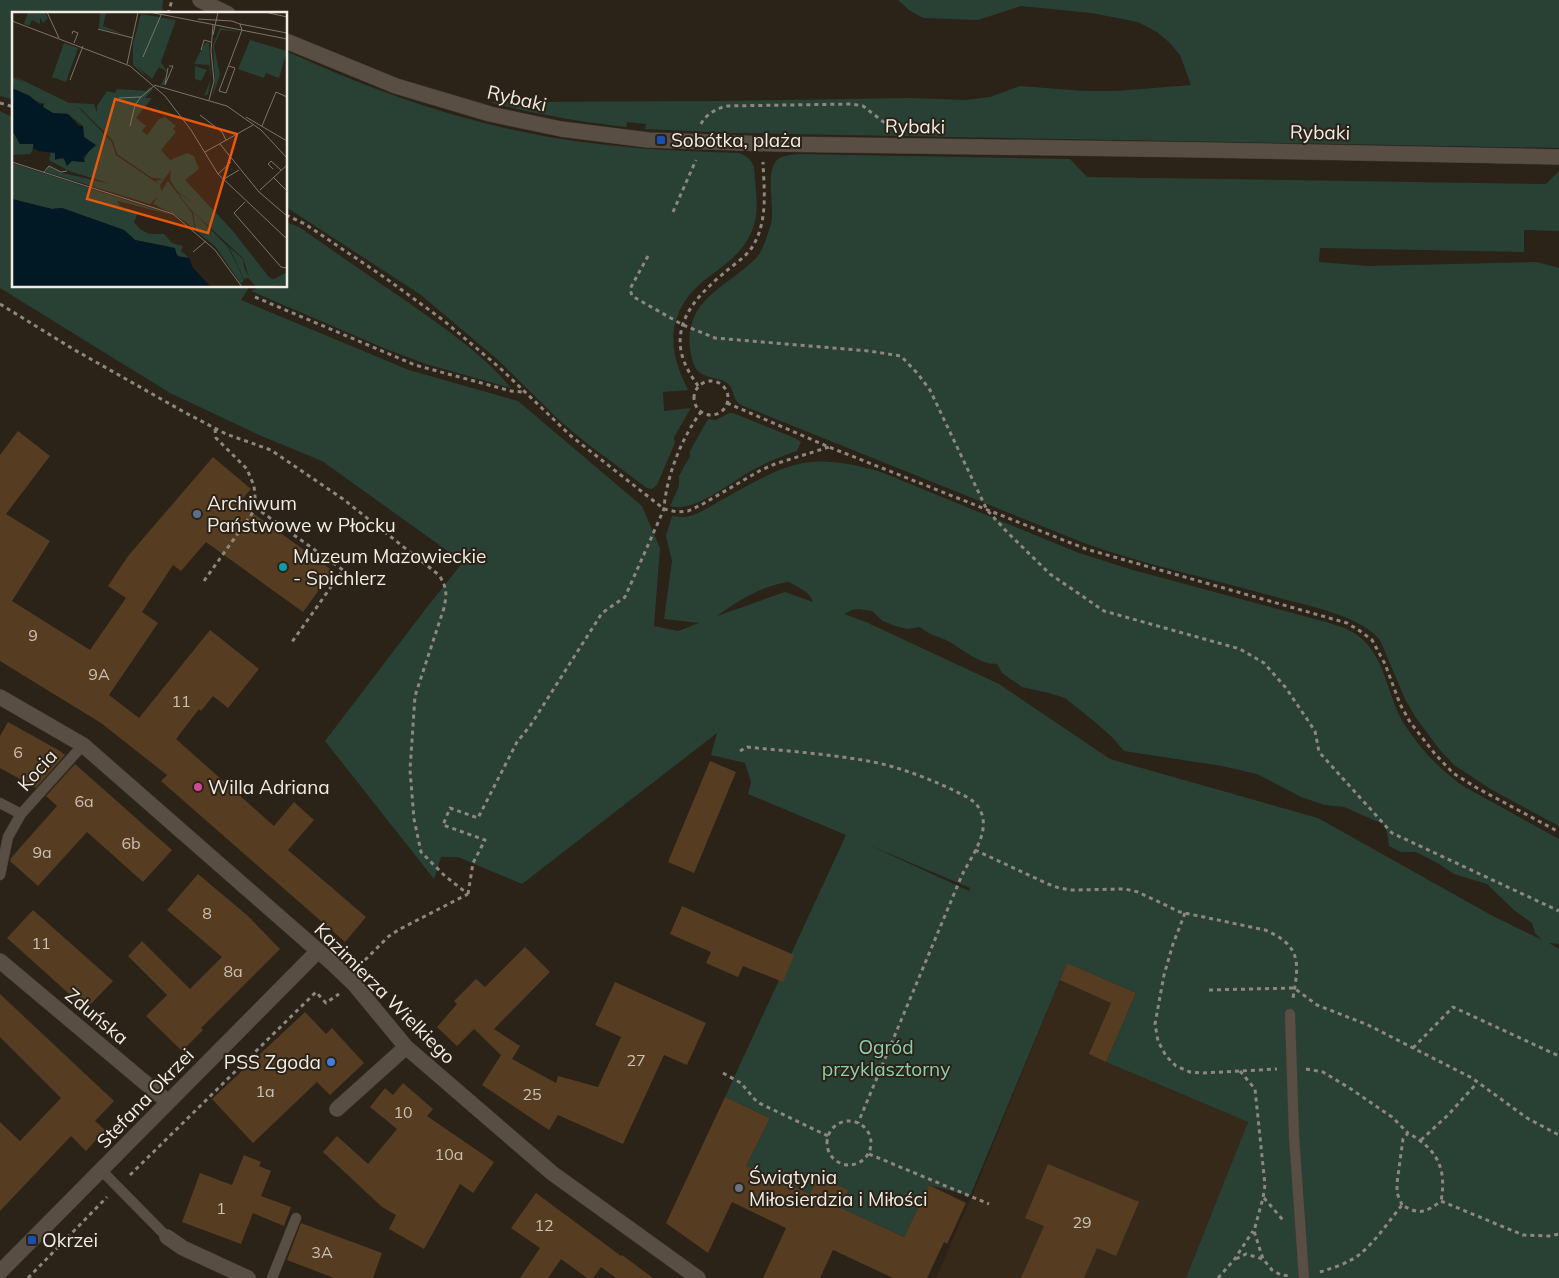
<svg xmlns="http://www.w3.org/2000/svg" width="1559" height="1278" font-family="Mulish,sans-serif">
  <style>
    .built { fill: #37291a }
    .green { fill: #284134; fill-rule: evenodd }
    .building { fill: #563d22 }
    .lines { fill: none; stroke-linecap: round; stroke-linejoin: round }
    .lane-casing { stroke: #453c36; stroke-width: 11 }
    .street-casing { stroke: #453c36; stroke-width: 16 }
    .path { stroke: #8f877f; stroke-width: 3; stroke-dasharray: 4 4; stroke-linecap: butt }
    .lane { stroke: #594e43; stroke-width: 10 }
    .street { stroke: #594e43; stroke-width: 15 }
    .transit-dot { fill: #1a4fb4; stroke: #2b2218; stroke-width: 2 }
    .service-dot { fill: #5c6f8a; stroke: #2b2218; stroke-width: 2 }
    .culture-dot { fill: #0f9aa8; stroke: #2b2218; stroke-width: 2 }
    .hotel-dot { fill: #d1479c; stroke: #2b2218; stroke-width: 2 }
    .shop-dot { fill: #3f7fe0; stroke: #2b2218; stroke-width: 2 }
    .worship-dot { fill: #6b7280; stroke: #2b2218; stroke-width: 2 }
    .labels { text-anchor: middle; stroke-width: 4; stroke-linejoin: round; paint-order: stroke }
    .number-label { font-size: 16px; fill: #cbc0b4 }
    .street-label { font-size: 19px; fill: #f2ece5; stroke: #2b2218 }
    .poi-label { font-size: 19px; fill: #f2ece5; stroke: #2b2218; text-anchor: start }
    .park-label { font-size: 19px; fill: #8cd0ae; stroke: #2b2218 }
    .inset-road { fill: none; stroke: #7b736a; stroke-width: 1 }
    .view { fill: #e8590c; fill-opacity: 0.15; stroke: #e8590c; stroke-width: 2.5 }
    .inset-edge { fill: none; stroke: #f2ece5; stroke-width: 2.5 }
  </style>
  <rect width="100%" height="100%" fill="#2b2218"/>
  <path class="built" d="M1067 963 1136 993 1106 1062 1248 1122 1186 1278H936L976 1186Z"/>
  <path class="green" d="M0 0H163L162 14H14V100L0 96Z
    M898 0H1559V148L732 133 645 129 646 124 627 122 626 127C580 122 534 114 489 102L719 101 910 98 966 100 990 97 1020 86 1084 91H1116L1191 85 1180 55 1170 43 1157 32 1138 22 1091 13 1021 6 978 20 923 18 909 10Z
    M286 51C371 90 457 121 549 137 612 148 676 151 739 153 747 156 751 159 754 167 755 186 760 210 753 228 745 250 729 262 710 276 678 299 665 330 679 369 681 376 685 383 688 390L663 392 664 411 691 408 674 437 675 443 657 485 652 489 647 488 589 445 561 422 498 360 421 295 286 207Z
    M0 111 14 118V286H250L241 300 409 370 518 401 642 506 660 548 654 626 678 631 699 623 664 619 672 561 666 536 672 516C676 516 680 517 684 517 698 516 713 504 725 498 789 462 809 451 881 472L1079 553 1133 570 1326 622C1335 625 1345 627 1354 633 1385 652 1386 693 1403 722 1419 748 1439 769 1463 786L1559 839V944L1549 943 1559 949V1278H1186L1248 1122 1106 1062 1136 993 1067 963 970 1196 929 1185 904 1237 841 1208 849 1190 819 1176 810 1194 746 1166 770 1118 725 1097 846 835 748 794 751 782 745 763 711 755 717 733 522 884 458 857H441L434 879 325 741 424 611 463 562 322 461 259 435 170 393 0 288ZM789 582C798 587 810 592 813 602L785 592 717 616C738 601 763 585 789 582ZM858 609 872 611 883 621 895 626 908 629 920 627C929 635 938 636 948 641 964 650 978 664 997 664L1002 673 1022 687 1049 693 1065 698 1095 722 1113 738 1124 751 1222 766 1257 774 1301 797 1325 805 1344 807 1383 824 1387 832 1389 846 1401 852H1416L1439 864 1454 874 1487 884 1514 910 1532 923 1535 933 1542 940 1491 915 1318 818 1110 759 999 684 866 622 844 614 852 610ZM869 845 970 888 969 891Z
    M798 154 1070 159 1087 177 1546 184 1559 171V231L1524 230V252L1320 248 1319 262 1368 266 1537 262 1559 268V826L1492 790 1454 765 1440 750 1416 718 1405 699 1380 640C1358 614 1304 605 1272 596 1209 578 1145 565 1084 543L741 405C732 400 735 389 727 383 719 377 707 379 699 372 693 367 691 356 690 348 684 299 729 286 756 258 763 251 766 239 769 230 771 226 772 220 772 216 773 202 766 170 777 160 783 155 791 155 798 154Z
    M286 222 299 227C336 253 372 278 409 303 444 328 483 354 511 388L426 364 386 349 251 291 261 286H286Z
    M729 413H733L795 438 801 442 797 451C781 456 765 463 751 471 731 482 693 514 670 506L679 486V476L690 456V451L708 419 716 420Z"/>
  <path class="building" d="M18 431 50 456 6 514 50 541 12 601 90 650 126 598 108 586 128 556 213 457 251 489 239 503 333 571 303 612 206 542 181 571 173 565 142 612 158 623 109 695 139 718 210 630 259 669 228 708 213 696 201 711 199 709 176 739 274 826 294 802 314 820 288 850 366 917 345 942 161 781 167 775 101 723 0 661V455Z
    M8 722 60 751 65 755 36 788 0 768V736Z
    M710 761 736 772 694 873 668 862Z
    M75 764 172 850 143 882 87 832 38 886 10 861 11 858 57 806 46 796Z
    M198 874 248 916 280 949 201 1028 203 1030 182 1051 146 1016 167 995 128 956 142 941 190 989 222 957 167 910Z
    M682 906 794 955 783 982 743 966 738 977 706 963 711 952 670 934Z
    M33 910 113 981 86 1009 7 938Z
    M525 947 550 972 494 1029 520 1046 512 1059 556 1083 558 1076 598 1087 621 1037 595 1025 615 982 706 1023 687 1065 664 1055 623 1144 558 1115 549 1130 482 1085 501 1055 474 1029 457 1046 437 1027 457 1004 454 1001 476 979 485 987Z
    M1067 963 1136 993 1106 1062 1089 1054 1111 1003 1060 980Z
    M0 994 114 1101 95 1121 105 1130 86 1151 71 1136 0 1211V1122L20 1141 61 1098 0 1037Z
    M305 1012 326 1034 332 1028 364 1063 330 1095 317 1082 253 1143 212 1099Z
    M403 1083 433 1109 427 1116 494 1162 473 1193 460 1184 424 1249 389 1229 396 1215 382 1207 323 1152 337 1136 368 1164 397 1129 370 1107 385 1088 393 1095Z
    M725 1097 770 1118 746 1166 810 1194 818 1176 849 1190 841 1208 904 1237 929 1185 966 1203 947 1244 944 1242 927 1278H893L833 1250 820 1278H763L786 1228 732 1202 708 1253 666 1223Z
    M244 1155 261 1162 259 1166 271 1171 261 1196 291 1207 284 1226 253 1213 241 1244 182 1222 200 1173 232 1185Z
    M1048 1164 1139 1202 1116 1256 1097 1248 1084 1278H1021L1044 1226 1025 1218Z
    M536 1193 621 1256 622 1255 653 1278H616L601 1267 593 1278H587L561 1259 548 1278H520L540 1248 511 1228Z
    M301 1223 382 1253 373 1278H334L287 1260Z"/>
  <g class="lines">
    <defs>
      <path id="lane" d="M0 803 21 814
        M0 875 8 837 21 814 83 745
        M1290 1014 1294 1136 1304 1278
        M102 1171 167 1237
        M272 1278 296 1218"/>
      <path id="street" d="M200 0 228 14
        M286 41 396 86 490 114 561 129 648 140 775 144 1204 150 1559 157
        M0 697 83 745 332 963 354 984 406 1047 552 1173 698 1278
        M0 961 168 1102
        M337 1109 406 1047
        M167 1237 183 1248 248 1278
        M0 1272 318 951"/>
    </defs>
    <use href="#lane" class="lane-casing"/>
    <use href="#street" class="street-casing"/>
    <path class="path" d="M168 14 172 0
      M0 103 14 107
      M701 124C706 114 716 109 726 106L852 104 863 106 890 127
      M673 212 696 160
      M286 215 305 224 384 277 443 320 500 368 571 436 664 509 677 512 688 511 701 505 761 470 775 464 829 447
      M648 256 630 289 632 296 683 325 715 338 869 351 901 356 918 374 930 390 987 510 1007 532 1050 574 1104 611 1240 649 1264 663 1286 688 1315 731 1319 752 1392 833 1559 911
      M255 297 415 365 511 391 523 392
      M0 304 73 349 184 412 226 434 271 450 343 499 439 575C447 588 447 593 444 608L415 696 410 770 414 819 421 852 445 876 468 894
      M694 398a17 17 0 1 1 34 0a17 17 0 1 1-34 0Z
      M698 386C695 381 691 376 688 370 666 329 694 298 724 273 734 264 748 256 754 244 768 219 764 189 763 162
      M727 403 829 447 1086 549 1347 623 1360 631 1372 640 1385 664 1400 704 1410 722 1435 754 1453 773 1477 788 1559 832
      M215 429 216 438 247 469 254 486 256 508
      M204 581 256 508 343 570 292 642
      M740 751 747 747C787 751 828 754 868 761 896 766 925 777 951 789 962 795 976 799 981 812 990 833 971 857 962 875L858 1123
      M975 850 1048 884 1059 888 1072 890 1125 889 1138 892 1180 912 1265 930C1302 946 1299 963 1293 998
      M468 894 473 863 485 840 443 825 450 808 478 818 517 742 530 726 602 613 625 597 664 509C666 477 682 437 701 412
      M1185 913 1173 944 1164 975 1155 1024 1158 1041 1166 1056 1176 1066 1190 1072 1203 1073 1277 1069
      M361 965H360L389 936 400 929 468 894
      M1209 990 1294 988 1317 1005 1368 1025 1472 1078 1527 1118 1559 1135
      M1413 1048 1453 1007 1559 1056
      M1306 1069 1323 1072 1351 1089 1392 1117 1408 1133
      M1240 1071 1255 1089 1265 1185 1263 1198 1254 1231 1263 1259 1272 1270 1281 1275 1289 1276
      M723 1073 741 1083 757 1102 828 1136
      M827 1143a22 22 0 1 1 44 0a22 22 0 1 1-44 0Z
      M1421 1140 1448 1115 1477 1083
      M869 1154 989 1204
      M130 1175 316 992 326 1003 339 994
      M1264 1198 1283 1220
      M1402 1205 1397 1193V1183L1403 1139 1408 1133C1437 1149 1447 1168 1441 1201
      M1236 1259 1246 1254 1263 1259
      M1320 1272C1333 1268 1349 1263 1360 1254 1376 1241 1389 1221 1402 1205 1419 1215 1425 1213 1441 1201L1523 1235 1549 1236 1559 1234
      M28 1278 107 1197
      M1218 1278 1234 1260 1253 1231"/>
    <use href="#lane" class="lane"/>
    <use href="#street" class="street"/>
  </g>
  <g class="transit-dot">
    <rect x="656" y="135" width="10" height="10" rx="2.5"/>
    <rect x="27" y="1235" width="10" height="10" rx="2.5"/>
  </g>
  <circle class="service-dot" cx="197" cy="514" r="5"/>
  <circle class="culture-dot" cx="283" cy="567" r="5"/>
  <circle class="hotel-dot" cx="198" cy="787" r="5"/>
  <circle class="shop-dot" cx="331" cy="1062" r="5"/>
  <circle class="worship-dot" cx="739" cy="1188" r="5"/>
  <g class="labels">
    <g class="number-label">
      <text x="33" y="641">9</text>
      <text x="99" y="680">9A</text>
      <text x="181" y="707">11</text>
      <text x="18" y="758">6</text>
      <text x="84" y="807">6a</text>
      <text x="131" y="849">6b</text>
      <text x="42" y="858">9a</text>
      <text x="207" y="919">8</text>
      <text x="41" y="949">11</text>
      <text x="233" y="977">8a</text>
      <text x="636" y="1066">27</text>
      <text x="265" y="1097">1a</text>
      <text x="532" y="1100">25</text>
      <text x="403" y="1118">10</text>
      <text x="449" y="1160">10a</text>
      <text x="221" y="1214">1</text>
      <text x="1082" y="1228">29</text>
      <text x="544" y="1231">12</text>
      <text x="322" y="1258">3A</text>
    </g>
    <g class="street-label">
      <text transform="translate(517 98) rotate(13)" y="7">Rybaki</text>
      <text transform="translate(915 126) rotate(1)" y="7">Rybaki</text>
      <text transform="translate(1320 132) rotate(1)" y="7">Rybaki</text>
      <text transform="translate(37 770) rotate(-48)" y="7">Kocia</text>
      <text transform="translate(385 993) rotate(45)" y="7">Kazimierza Wielkiego</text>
      <text transform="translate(97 1016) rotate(40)" y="7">Zduńska</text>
      <text transform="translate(145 1098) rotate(-46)" y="7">Stefana Okrzei</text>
    </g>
    <g class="poi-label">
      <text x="671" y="147">Sobótka, plaża</text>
      <text x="207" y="510">Archiwum<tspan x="207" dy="22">Państwowe w Płocku</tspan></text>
      <text x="293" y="563">Muzeum Mazowieckie<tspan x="293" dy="22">- Spichlerz</tspan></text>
      <text x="208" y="794">Willa Adriana</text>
      <text x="321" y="1069" text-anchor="end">PSS Zgoda</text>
      <text x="749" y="1184">Świątynia<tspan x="749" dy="22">Miłosierdzia i Miłości</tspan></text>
      <text x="42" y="1247">Okrzei</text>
    </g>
    <g class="park-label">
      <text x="886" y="1054">Ogród<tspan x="886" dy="22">przyklasztorny</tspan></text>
    </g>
  </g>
  <g transform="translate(12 12)">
    <rect width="275" height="275" fill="#2b2218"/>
    <path d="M16 0H33L36 6 31 11 28 6V12L20 8 17 14 12 12ZM88 0 94 1 91 14 111 22 87 16ZM129 2 164 8 149 50 155 59 152 73H149L155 61 152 58 147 55 140 67 125 54 138 68 121 53V32ZM208 16 228 20 209 18 202 34 208 63 200 86 203 71 201 33ZM238 28 275 39 267 66 254 61 252 66 226 57ZM52 31 66 36 54 70 40 65ZM193 31H197L199 67 196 82 192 84 199 67 197 53 182 52ZM183 54 195 58 189 69 183 67ZM0 63 57 91 82 92 85 101V94L95 79 103 81 105 77 134 79 138 75 141 77 133 86H140L124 106 134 114 130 119 135 123 147 107 153 105 164 114 161 117 164 120 149 138 158 148 175 141 182 144 187 157 173 168 220 218 257 265 262 267 275 260V273L245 275 236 266 232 267 217 235 231 247 232 255 237 265 231 246 178 197 165 180 184 193 165 179 158 168 159 158 148 173 144 169 151 167 140 166 105 142 101 129 69 97 24 78ZM0 65 68 97 100 130 104 143 148 173 150 181 138 192 34 160 36 154 50 161 99 172 57 159 37 148 39 139 43 141V147H53L54 153 60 149 71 150 79 135 84 134 72 125 71 114 56 102 41 101 31 95V92L2 78ZM0 118 8 132H22L19 142 0 143ZM0 151 160 203 105 189 108 194 126 200 122 210 128 217 137 222H152L160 231 171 234 169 239 177 246 168 245 158 235 123 228 112 218 50 196 40 197 0 187ZM156 169 180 201 183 217 162 202 141 192ZM181 200 216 235 232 268 229 272 203 234 184 219Z" fill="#284134"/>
    <path d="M0 76 18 84 28 93 32 91 31 95 41 101 56 102 67 114H71L72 125 84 133 71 145 73 150 60 149 55 154 51 145 43 148V141L26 139 21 136V132H8L0 118ZM0 187 40 197 50 196 112 218 123 228 163 236 165 244 177 246 181 256 199 275H0Z" fill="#001925"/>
    <path class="inset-road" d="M35 0 47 26M137 0 275 27M253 0 275 5M186 7 220 9 228 12 230 18M0 9 118 54 153 84 179 118 206 162 275 227M228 12 275 21M86 17 121 26M60 22 61 19 66 21 62 31M201 23 206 0M189 38 192 28 199 30M131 45 149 3M115 52 126 0M217 54 223 56 214 81 207 79 230 18M58 68 71 34M153 72 156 56M142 73 215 94 249 118 275 146M153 73 161 54H157M107 86 129 85 142 74M197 88 202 69 199 39 201 13M188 103 210 120 214 128M234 105 275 129M118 114 123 93 129 85M250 114 264 80 275 85M208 132 247 180 275 204M193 140 241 113M0 150 161 202 203 238 230 275M261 157 256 152 259 149 269 158M32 160 37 154 49 160 55 159M206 162 219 150M262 166 275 179M212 167 227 158M248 178 275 153M233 190 222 201 269 255 275 256M181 240 194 229"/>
    <path class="view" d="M103 87 225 122 196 221 75 187Z"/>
    <rect width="275" height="275" class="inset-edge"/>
  </g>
</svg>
